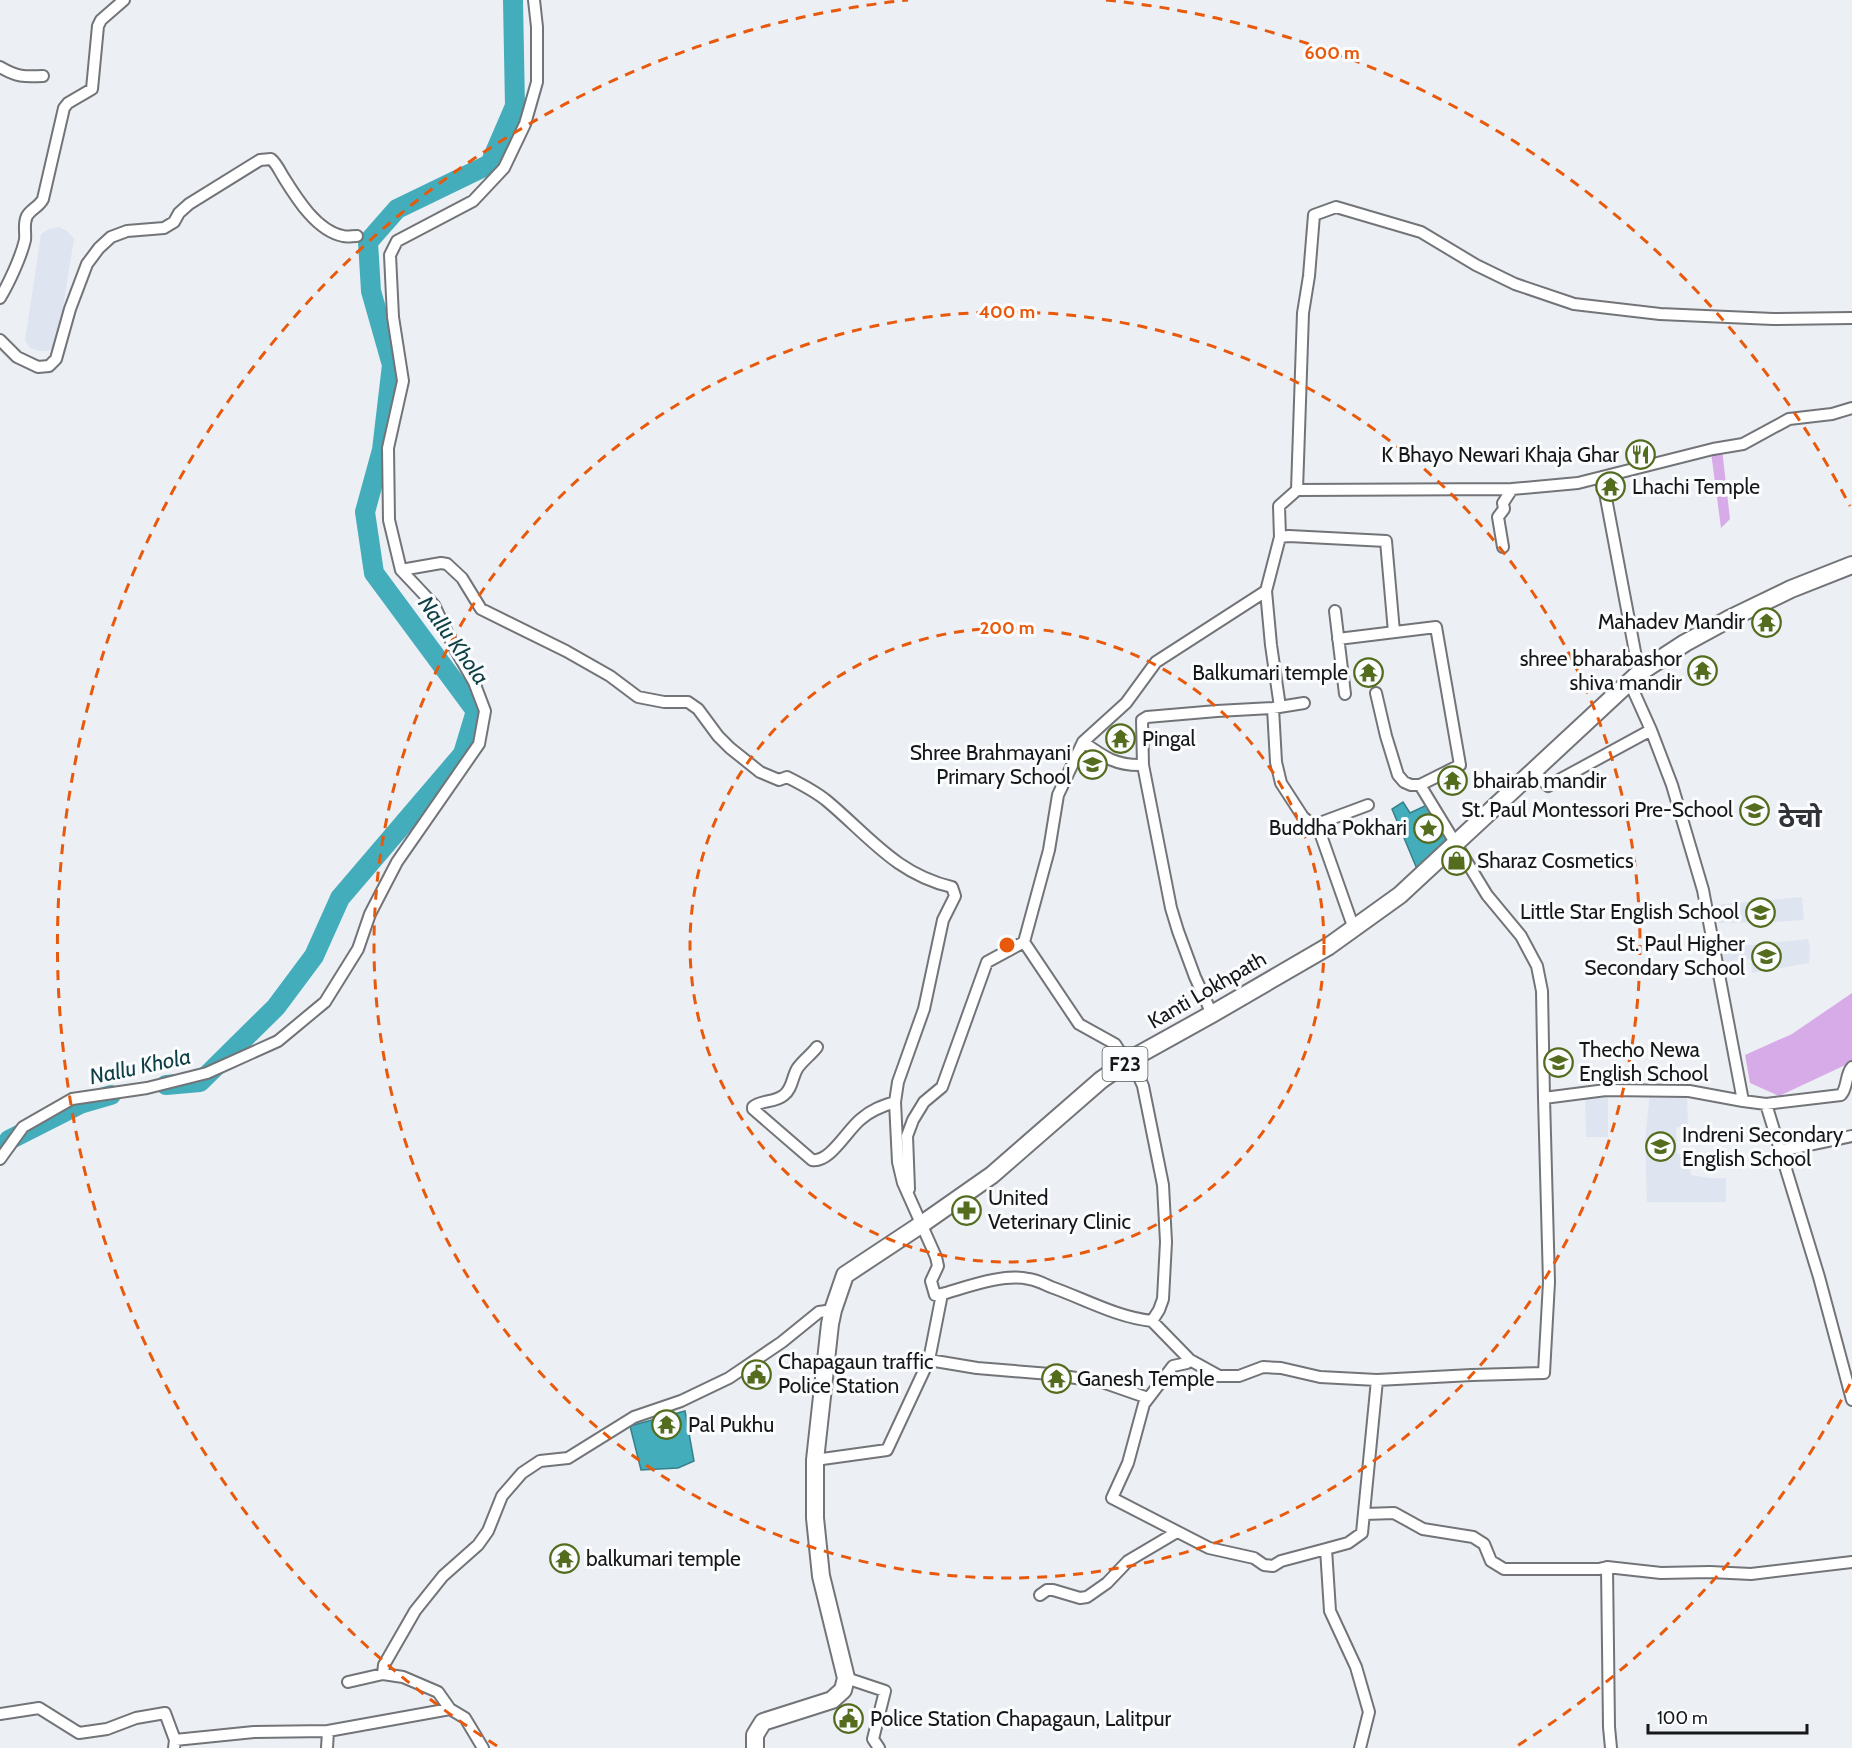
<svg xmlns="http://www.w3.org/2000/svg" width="1852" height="1748" font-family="Cabin,'Noto Sans Devanagari',sans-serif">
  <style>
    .built { fill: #dee5f1 }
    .green { fill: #d7abe8 }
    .water { fill: #44adbb; stroke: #36808a; stroke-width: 1.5 }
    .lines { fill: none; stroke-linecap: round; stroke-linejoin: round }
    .river { stroke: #44adbb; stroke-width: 20 }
    .minor-casing { stroke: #727478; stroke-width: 14 }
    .primary-casing { stroke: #727478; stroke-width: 20 }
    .minor { stroke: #fff; stroke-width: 10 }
    .primary { stroke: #fff; stroke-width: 16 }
    .ring { fill: none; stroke: #e8590c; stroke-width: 3; stroke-dasharray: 10 8 }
    .labels { text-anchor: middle; stroke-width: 6; stroke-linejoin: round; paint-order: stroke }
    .shield { fill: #fbfcfe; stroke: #5b5c5d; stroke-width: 1.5 }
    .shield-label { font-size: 20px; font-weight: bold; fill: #161718 }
    .poi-label { font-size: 21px; fill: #161718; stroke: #fbfcfe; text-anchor: start }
    .street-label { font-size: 21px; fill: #161718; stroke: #fbfcfe }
    .water-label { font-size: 22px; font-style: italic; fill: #0e3f45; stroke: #fbfcfe }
    .district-label { font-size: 27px; font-weight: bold; fill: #313337; stroke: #fbfcfe }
    .centre { fill: #e8590c; stroke: #fbfcfe; stroke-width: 3 }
    .ring-label { font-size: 18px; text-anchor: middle; font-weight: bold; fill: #e8590c; stroke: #fbfcfe; stroke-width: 6; stroke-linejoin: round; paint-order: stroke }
  </style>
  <rect width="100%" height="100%" fill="#eceff4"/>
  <path class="built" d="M59 227 67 231 74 239 57 346 48 351H39L30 348 25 341 41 234 49 229Z
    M1802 897 1804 920 1775 922 1719 923 1715 905Z
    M1808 939 1810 948 1809 963 1752 973 1751 959 1724 962 1722 948Z
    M1650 1093 1687 1095 1688 1124 1676 1128 1677 1154 1689 1155 1691 1175 1710 1178H1726V1202H1647L1645 1139Z
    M1585 1096H1608V1137H1586Z"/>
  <path class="green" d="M1722 449 1730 519 1721 528 1711 452Z
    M1852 993V1062L1779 1096 1750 1083 1745 1055 1792 1034Z"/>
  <path class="water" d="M1403 802 1410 813 1429 804 1449 839 1417 869 1392 809Z
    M685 1411 694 1461 678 1468 641 1470 630 1426Z"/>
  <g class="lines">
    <path class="river" d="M166 1085 200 1082 276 1007 314 956 340 898 463 754 476 711 374 573 365 512 382 450 392 365 371 291 368 242 397 209 490 164 515 106 513 0
      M6 1145 9 1140 80 1104 111 1095"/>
    <defs>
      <path id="minor" d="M0 67C17 77 24 77 43 76
        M0 298C9 283 21 257 25 240 26 232 23 224 27 216 31 209 39 207 43 199L64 108 68 103 92 89 98 26 101 20 124 0
        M0 340 17 357 38 367 49 366 56 359 70 309 87 264 99 248 111 237 127 231 164 228 174 222 179 213 189 204 260 160 271 159C277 164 280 172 284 178 297 199 317 231 343 236 347 237 352 236 357 236
        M1602 477 1639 673
        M1297 490 1512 489
        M1280 537 1289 536 1386 541 1394 632
        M1503 547 1498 517 1504 509 1503 503 1512 489 1578 483 1713 449 1743 444 1789 419 1832 414 1852 408
        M401 570 441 563 447 564 462 578 481 609 566 651 610 676 638 697 664 702H688L698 709 718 736 730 748 760 772 779 780 787 777C801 784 815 791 827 801 869 836 896 874 952 887L955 896 943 920 924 1009 898 1082 895 1102 898 1162 903 1183 936 1257 938 1266 931 1281 935 1295 942 1294
        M1266 591 1271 645 1280 707
        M1335 611 1345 694
        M1338 639 1436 627 1460 765 1420 785H1411L1404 782 1398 775 1386 736 1376 693
        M1629 681 1651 730 1672 785 1703 890 1743 1101 1766 1104 1841 1095C1848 1087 1845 1075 1852 1067
        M1273 708 1276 762 1281 783 1303 817 1309 822 1317 824 1354 929
        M1083 742C1104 757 1116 766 1143 765
        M1533 770 1548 786 1651 730
        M1420 785 1487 895 1521 936 1537 966 1542 991 1544 1098 1606 1090 1689 1091 1743 1101
        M1317 824 1368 805
        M1024 942 1049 850 1058 795 1083 742 1126 703 1156 662 1266 591 1280 537 1279 506 1297 490 1303 313 1309 276 1314 215 1336 207 1421 232 1476 265 1515 284 1574 304 1660 314 1773 319 1852 318
        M1212 1014 1195 977 1178 931 1171 908 1143 765 1142 720 1147 717 1217 711 1273 708 1304 703
        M817 1047C811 1055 802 1061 797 1069 792 1078 792 1089 784 1095 775 1103 760 1100 753 1107V1109L812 1160C830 1163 847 1130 861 1119 871 1110 882 1106 895 1102
        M1131 1059 1143 1086 1163 1185 1166 1242 1163 1299 1159 1310 1152 1321 1190 1360
        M1766 1104 1819 1277 1852 1400
        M1780 1151 1852 1136
        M0 1159 23 1127 72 1099 147 1088 207 1073 278 1041 325 1002 358 949 370 914 397 862 479 744 485 711 474 682 454 647 434 605 401 570 389 520 388 448 403 381 393 317 390 255 397 241 473 201 504 168 525 124 537 82V27L534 0
        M909 1189 907 1136 913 1120 924 1102 942 1087 987 962 1024 942 1079 1024 1115 1044 1126 1061 1125 1064
        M929 1360 942 1294C967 1287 1004 1273 1029 1279 1037 1280 1044 1284 1051 1287 1085 1299 1116 1317 1152 1321
        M815 1460 887 1450 929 1360 977 1368 1050 1374 1102 1382 1148 1398
        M1365 1514 1394 1513 1423 1529 1473 1537 1484 1544 1491 1561 1504 1569H1599L1607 1567 1661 1573 1710 1572 1751 1574 1852 1562
        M1326 1549 1281 1561 1273 1566 1264 1565 1254 1558 1209 1548 1112 1498 1128 1463 1144 1404 1173 1366 1187 1363 1190 1360 1219 1376H1239L1263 1367 1281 1368 1320 1377 1377 1380
        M1607 1567 1609 1727 1611 1748
        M1040 1595 1047 1590H1053L1080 1598 1087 1597 1107 1583 1128 1561 1177 1532
        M383 1674 384 1665 415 1611 443 1576 478 1545 488 1531 502 1496 522 1473 540 1461 568 1458 634 1417 681 1401 729 1378 782 1342 819 1312 833 1310
        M846 1678 885 1691 873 1739 879 1748
        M348 1682 383 1674 403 1677 438 1692 450 1709 465 1718 483 1748
        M0 1714 39 1708 79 1733 107 1729 136 1718 165 1713 175 1740 174 1748
        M328 1731 450 1709
        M175 1740 254 1732 328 1731 327 1748
        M1360 1748 1369 1712 1356 1667 1330 1611 1326 1549 1348 1543 1362 1533 1377 1380 1472 1375 1544 1373 1549 1282 1544 1098"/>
      <path id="primary" d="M755 1748V1735L763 1722 832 1700 843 1690 846 1678 821 1576 815 1518V1460L830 1324 833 1310 845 1275 922 1224 992 1175 1101 1080 1131 1059 1212 1014 1329 946 1400 895 1639 673 1685 643 1729 619 1791 589 1852 565"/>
    </defs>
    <use href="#minor" class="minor-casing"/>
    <use href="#primary" class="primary-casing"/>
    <use href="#minor" class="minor"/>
    <use href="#primary" class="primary"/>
  </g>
  <g class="ring">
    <circle cx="1007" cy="945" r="317"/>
    <circle cx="1007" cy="945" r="633"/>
    <path d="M1850 1384A950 950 0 0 1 1517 1746M497 1746A950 950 0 0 1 908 0M1106 0A950 950 0 0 1 1850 506"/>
  </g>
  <defs>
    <symbol id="restaurant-ring" viewBox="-11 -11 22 22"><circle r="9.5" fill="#fbfcfe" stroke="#546c1d" stroke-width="1.5"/><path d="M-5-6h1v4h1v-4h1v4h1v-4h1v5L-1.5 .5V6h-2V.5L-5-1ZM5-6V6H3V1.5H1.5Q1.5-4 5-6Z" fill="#546c1d"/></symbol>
    <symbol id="temple-ring" viewBox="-11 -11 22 22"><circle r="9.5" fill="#fbfcfe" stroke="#546c1d" stroke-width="1.5"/><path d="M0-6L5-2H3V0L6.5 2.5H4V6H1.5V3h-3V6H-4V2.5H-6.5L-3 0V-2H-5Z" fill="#546c1d"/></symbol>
    <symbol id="school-ring" viewBox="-11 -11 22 22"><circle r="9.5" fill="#fbfcfe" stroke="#546c1d" stroke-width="1.5"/><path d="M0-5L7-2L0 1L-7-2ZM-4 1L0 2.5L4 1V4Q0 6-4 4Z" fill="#546c1d"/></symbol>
    <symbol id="sight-ring" viewBox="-11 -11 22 22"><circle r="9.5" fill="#fbfcfe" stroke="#546c1d" stroke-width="1.5"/><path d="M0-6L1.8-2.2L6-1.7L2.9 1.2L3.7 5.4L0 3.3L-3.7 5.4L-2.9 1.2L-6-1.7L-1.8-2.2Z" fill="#546c1d"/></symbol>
    <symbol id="shop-ring" viewBox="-11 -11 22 22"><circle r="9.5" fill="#fbfcfe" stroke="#546c1d" stroke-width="1.5"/><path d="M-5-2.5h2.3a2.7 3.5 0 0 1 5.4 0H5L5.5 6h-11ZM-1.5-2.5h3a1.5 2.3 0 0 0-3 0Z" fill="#546c1d"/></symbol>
    <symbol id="pharmacy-ring" viewBox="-11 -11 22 22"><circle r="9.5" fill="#fbfcfe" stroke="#546c1d" stroke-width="1.5"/><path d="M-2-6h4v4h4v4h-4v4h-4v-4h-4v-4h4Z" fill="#546c1d"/></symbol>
    <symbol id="civic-ring" viewBox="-11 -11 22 22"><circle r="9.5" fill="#fbfcfe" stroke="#546c1d" stroke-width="1.5"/><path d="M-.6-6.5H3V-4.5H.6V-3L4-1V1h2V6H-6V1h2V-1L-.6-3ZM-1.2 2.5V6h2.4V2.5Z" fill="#546c1d"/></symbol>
  </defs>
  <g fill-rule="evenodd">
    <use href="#restaurant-ring" x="1624" y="438" width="33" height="33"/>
    <use href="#temple-ring" x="1594" y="470" width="33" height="33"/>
    <use href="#temple-ring" x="1750" y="606" width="33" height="33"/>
    <use href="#temple-ring" x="1686" y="654" width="33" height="33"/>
    <use href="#temple-ring" x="1352" y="656" width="33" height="33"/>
    <use href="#temple-ring" x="1104" y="722" width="33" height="33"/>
    <use href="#school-ring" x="1076" y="748" width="33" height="33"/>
    <use href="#temple-ring" x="1436" y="764" width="33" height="33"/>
    <use href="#school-ring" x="1738" y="794" width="33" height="33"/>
    <use href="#sight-ring" x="1412" y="812" width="33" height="33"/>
    <use href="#shop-ring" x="1440" y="844" width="33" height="33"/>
    <use href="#school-ring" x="1744" y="896" width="33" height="33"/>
    <use href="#school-ring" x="1750" y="940" width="33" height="33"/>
    <use href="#school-ring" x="1542" y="1046" width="33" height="33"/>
    <use href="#school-ring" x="1644" y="1130" width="33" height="33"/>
    <use href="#pharmacy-ring" x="950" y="1194" width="33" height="33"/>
    <use href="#civic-ring" x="740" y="1358" width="33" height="33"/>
    <use href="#temple-ring" x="1040" y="1362" width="33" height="33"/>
    <use href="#temple-ring" x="650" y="1408" width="33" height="33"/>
    <use href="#temple-ring" x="548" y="1542" width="33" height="33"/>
    <use href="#civic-ring" x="832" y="1702" width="33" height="33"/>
  </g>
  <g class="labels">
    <rect class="shield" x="1102.5" y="1047" width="45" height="34" rx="4.5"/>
    <g class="shield-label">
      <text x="1125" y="1071">F23</text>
    </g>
    <g class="poi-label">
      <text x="1619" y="462" text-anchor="end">K Bhayo Newari Khaja Ghar</text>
      <text x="1632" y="494">Lhachi Temple</text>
      <text x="1745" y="629" text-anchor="end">Mahadev Mandir</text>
      <text x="1682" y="666" text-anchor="end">shree bharabashor<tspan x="1682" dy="24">shiva mandir</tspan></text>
      <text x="1348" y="680" text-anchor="end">Balkumari temple</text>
      <text x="1142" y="746">Pingal</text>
      <text x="1071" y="760" text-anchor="end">Shree Brahmayani<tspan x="1071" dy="24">Primary School</tspan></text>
      <text x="1473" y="788">bhairab mandir</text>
      <text x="1733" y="817" text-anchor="end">St. Paul Montessori Pre-School</text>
      <text x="1407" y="835" text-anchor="end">Buddha Pokhari</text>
      <text x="1477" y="868">Sharaz Cosmetics</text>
      <text x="1739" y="919" text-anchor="end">Little Star English School</text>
      <text x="1745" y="951" text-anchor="end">St. Paul Higher<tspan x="1745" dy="24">Secondary School</tspan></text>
      <text x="1579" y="1057">Thecho Newa<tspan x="1579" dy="24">English School</tspan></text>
      <text x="1682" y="1142">Indreni Secondary<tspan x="1682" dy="24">English School</tspan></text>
      <text x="988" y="1205">United<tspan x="988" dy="24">Veterinary Clinic</tspan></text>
      <text x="778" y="1369">Chapagaun traffic<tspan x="778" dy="24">Police Station</tspan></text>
      <text x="1077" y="1386">Ganesh Temple</text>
      <text x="688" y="1432">Pal Pukhu</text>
      <text x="586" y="1566">balkumari temple</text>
      <text x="870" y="1726">Police Station Chapagaun, Lalitpur</text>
    </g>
    <g class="street-label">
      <text transform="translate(1207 990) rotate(-30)" y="7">Kanti Lokhpath</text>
    </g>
    <g class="water-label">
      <text transform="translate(454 640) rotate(54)" y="8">Nallu Khola</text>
      <text transform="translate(140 1066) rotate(-12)" y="8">Nallu Khola</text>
    </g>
    <g class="district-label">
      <text x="1800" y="827">ठेचो</text>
    </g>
  </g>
  <circle cx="1007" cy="945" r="9" class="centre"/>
  <g class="ring-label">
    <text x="1332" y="59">600 m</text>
    <text x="1007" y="318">400 m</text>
    <text x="1007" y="634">200 m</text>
  </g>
  <path d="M1648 1724v9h159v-9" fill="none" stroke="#161718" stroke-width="3"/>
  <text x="1657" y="1724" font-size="18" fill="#161718" stroke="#fbfcfe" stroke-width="4.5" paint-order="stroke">100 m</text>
</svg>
